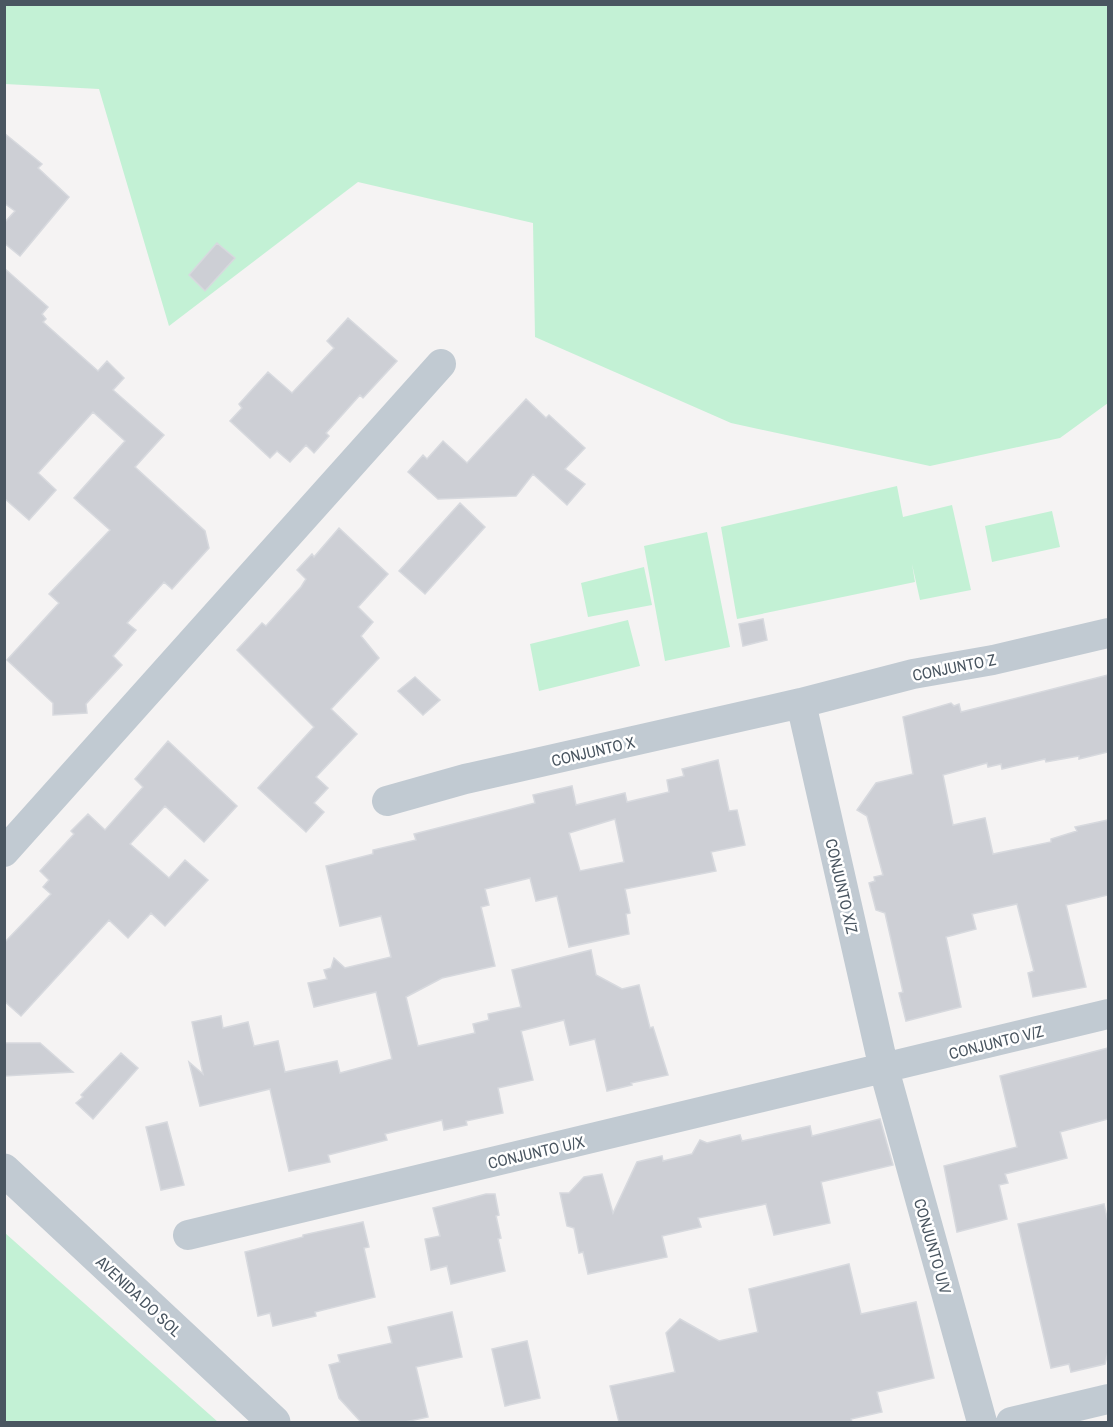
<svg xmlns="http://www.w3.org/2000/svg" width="1113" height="1427" font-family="'Archivo Narrow',sans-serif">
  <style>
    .green { fill: #c3f1d5 }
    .building { fill: #cdcfd5; stroke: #d7d9de; stroke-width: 1.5; fill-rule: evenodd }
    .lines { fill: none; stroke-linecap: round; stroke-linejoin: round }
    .minor { stroke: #c1cad2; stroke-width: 30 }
    .tertiary { stroke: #c1cad2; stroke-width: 33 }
    .labels { text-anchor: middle; stroke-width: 5; stroke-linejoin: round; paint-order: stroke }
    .street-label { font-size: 16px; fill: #4a5661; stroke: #fff }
  </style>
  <rect width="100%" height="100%" fill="#f5f3f3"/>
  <path class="green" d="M5 5H1108V403L1060 438 930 466 731 423 535 337 533 223 358 182 169 326 99 89 5 84Z
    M897 486 903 517 952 505 971 590 920 600 912 564 915 582 737 619 721 527Z
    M1052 511 1060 547 992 562 985 526Z
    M707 532 730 647 665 661 644 546Z
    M644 567 652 605 588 617 581 583Z
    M628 620 640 666 539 691 530 644Z
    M4 1233H5L218 1422H5Z"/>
  <path class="building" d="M4 133 42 164 38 168 69 197 20 256 4 243V223L15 211 4 203Z
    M217 243 235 258 205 291 189 275Z
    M4 268 48 307 42 314 46 319 43 322 98 371 107 361 124 378 113 390 164 435 135 467 205 531 209 548 172 589 164 582 127 623 136 630 113 656 122 665 86 704 87 713 53 715V703L7 660 59 603 49 594 110 530 74 498 125 441 93 412 38 473 56 490 29 520 4 498Z
    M348 318 397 361 363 398 360 395 326 433 329 436 314 453 306 445 290 462 277 451 270 458 230 421 242 408 239 404 268 372 292 393 334 348 327 341Z
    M526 399 546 418 549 415 585 448 565 469 585 484 567 505 533 474 516 496 438 499 408 472 423 455 427 459 443 441 467 463Z
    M460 503 485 527 425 594 399 571Z
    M339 528 388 574 358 607 373 622 361 636 379 658 331 709 357 734 316 777 328 788 314 803 324 812 306 832 258 788 314 727 237 650 262 623 266 626 301 587 306 579 297 570 312 554 314 557Z
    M763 619 767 640 743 646 739 624Z
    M1108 675V752L1079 759V756L1046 762 1045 759 1002 769 1001 764 988 767 987 763 943 775 953 825 985 818 993 854 1051 842V839L1077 831 1075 827 1108 820V895L1066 905 1086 987 1033 997 1028 973 1034 971 1017 904 972 914 976 929 946 937 961 1007 906 1021 899 993 903 992 885 913 876 910 869 883 875 881 874 877 883 875 867 816 857 810 876 783 913 774 903 717 951 703 954 706 959 704 961 712Z
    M415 677 440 700 423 715 398 691Z
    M168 741 237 806 204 842 165 806 130 844 169 878 185 860 208 880 165 926 151 913 128 938 109 920 21 1016 4 1001V943L51 894 43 887 49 880 40 871 74 834 71 831 88 814 105 830 143 787 135 779Z
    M718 760 729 811 737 810 745 845 711 852 716 871 625 889 630 913 626 914 629 934 569 947 557 896 536 901 530 878 485 889 489 905 481 907 495 966 442 978 406 997 418 1046 475 1033 473 1024 489 1020 488 1014 521 1007 512 970 591 950 596 975 622 989 639 985 650 1028 653 1027 668 1075 631 1083 632 1085 607 1091 595 1039 570 1045 564 1020 521 1031 533 1080 498 1088 503 1113 466 1121 467 1125 444 1130 442 1120 385 1134 387 1140 328 1155 330 1162 289 1171 270 1089 200 1106 189 1062 203 1074 192 1022 221 1016 223 1028 248 1022 254 1046 278 1041 285 1072 337 1061 340 1073 392 1059 376 992 314 1007 308 983 327 979 324 970 331 968 334 958 345 968 391 957 381 916 340 926 326 866 373 854V850L416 840 414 834 535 803 533 795 572 786 576 805 625 793 627 802 669 792 667 780 684 776 682 769ZM615 819 624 862 580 871 569 833Z
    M4 1043H40L73 1072 4 1076Z
    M1108 1048V1119L1060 1132 1067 1158 1005 1174 1008 1183 999 1185 1007 1219 957 1232 944 1166 1017 1147 1000 1076Z
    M121 1053 138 1068 93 1119 76 1103 83 1097 81 1095Z
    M880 1119 893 1165 821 1182 830 1223 774 1235 766 1204 698 1218 701 1227 662 1236 667 1257 588 1274 583 1252 579 1253 574 1228 567 1226 560 1193H569L584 1177 602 1174 613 1213 637 1162 662 1156 663 1161 692 1154 700 1140 707 1143 740 1135 742 1141 810 1126 812 1136Z
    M167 1122 184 1185 161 1190 146 1127Z
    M486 1194H495L499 1215 496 1216 501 1238 498 1239 505 1271 451 1284 447 1266 431 1270 425 1239 440 1236 433 1208Z
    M1104 1204 1108 1222V1352L1105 1364 1071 1372 1069 1364 1051 1368 1018 1224Z
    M363 1222 369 1247 364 1248 375 1297 315 1312 316 1316 273 1326 270 1313 258 1316 245 1252 303 1237V1235Z
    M849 1264 861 1314 916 1302 934 1378 877 1392 882 1412 851 1419 852 1422H619L610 1386 675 1372 666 1333 680 1319 719 1341 758 1332 749 1289Z
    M452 1312 462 1357 416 1367 428 1417 405 1422H361L339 1398 329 1365 340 1362 338 1355 392 1343 388 1327Z
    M527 1341 540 1398 505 1406 492 1349Z"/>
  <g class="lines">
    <path class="minor" d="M801 703 884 1069 982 1422
      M387 801 465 779 801 703 913 674 993 660 1108 633
      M4 852 441 364
      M188 1235 1108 1014
      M1011 1422 1108 1399"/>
    <path class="tertiary" d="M4 1170 274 1422"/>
  </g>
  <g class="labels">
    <g class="street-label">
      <text transform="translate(954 667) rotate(-11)" y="6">CONJUNTO Z</text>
      <text transform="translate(593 751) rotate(-13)" y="6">CONJUNTO X</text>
      <text transform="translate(842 886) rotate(77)" y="6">CONJUNTO X/Z</text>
      <text transform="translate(996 1042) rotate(-14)" y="6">CONJUNTO V/Z</text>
      <text transform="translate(536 1152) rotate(-13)" y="6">CONJUNTO U/X</text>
      <text transform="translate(933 1246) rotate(74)" y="6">CONJUNTO U/V</text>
      <text transform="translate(139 1296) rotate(43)" y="6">AVENIDA DO SOL</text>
    </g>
  </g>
  <rect width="1113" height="1427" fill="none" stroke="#4a5661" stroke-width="12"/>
</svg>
